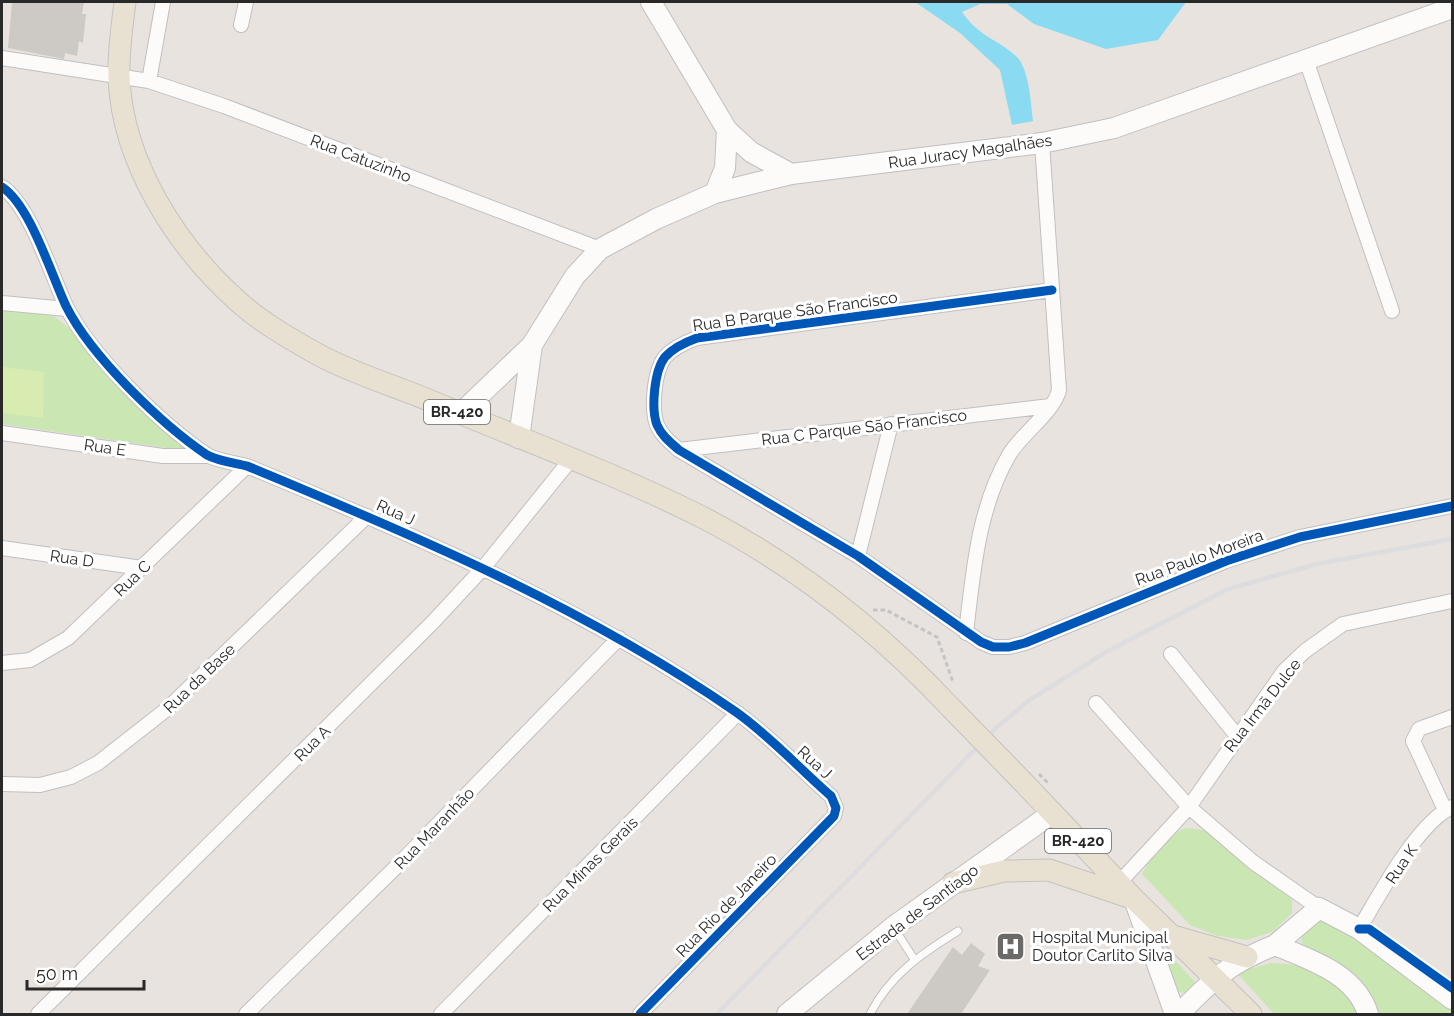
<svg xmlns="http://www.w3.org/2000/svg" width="1454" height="1016" font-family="Raleway,sans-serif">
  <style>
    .green { fill: #cae7b3 }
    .pitch { fill: #d8ebb0 }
    .water { fill: #8adbf2 }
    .building { fill: #cdc9c5 }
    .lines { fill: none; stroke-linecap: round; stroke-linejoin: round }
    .lane-casing { stroke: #c1bfc0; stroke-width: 9 }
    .street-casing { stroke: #c1bfc0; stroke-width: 16 }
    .secondary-casing { stroke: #c1bfc0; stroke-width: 22 }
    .primary-casing { stroke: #c4c2c0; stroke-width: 23 }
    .path { stroke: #c4c4c3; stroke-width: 3; stroke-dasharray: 4.5 3; stroke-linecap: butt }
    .lane { stroke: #fcfbfa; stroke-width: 7 }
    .street { stroke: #fcfbfa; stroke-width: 14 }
    .secondary { stroke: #fcfbfa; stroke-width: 20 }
    .primary { stroke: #e8e1d1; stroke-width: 21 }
    .rail { stroke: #dddcde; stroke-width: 4.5 }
    .primary-bridge-casing { stroke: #c4c2c0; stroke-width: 23; stroke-linecap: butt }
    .path-bridge { stroke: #c4c4c3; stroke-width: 3; stroke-dasharray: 4.5 3; stroke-linecap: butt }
    .primary-bridge { stroke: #e8e1d1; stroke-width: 21 }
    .cycleway-casing { stroke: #fff; stroke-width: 13 }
    .cycleway { stroke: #0057b8; stroke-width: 9 }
    .labels { text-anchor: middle; stroke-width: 6; stroke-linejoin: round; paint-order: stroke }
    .shield { fill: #fff; stroke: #696969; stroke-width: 1.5 }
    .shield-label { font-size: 15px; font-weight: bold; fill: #292929 }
    .street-label { font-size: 16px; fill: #292929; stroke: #fff }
    .poi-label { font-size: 16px; fill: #292929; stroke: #fff; text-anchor: start }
  </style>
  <rect width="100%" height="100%" fill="#e8e3de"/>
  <path class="green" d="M2 310 54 316 76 334 102 371 184 440 186 448 181 450 2 424Z
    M1185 828 1204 830 1292 899V913L1274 931 1247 940 1217 936 1190 925 1142 874C1153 854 1164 838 1185 828Z
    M1323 916 1452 1003V1014H1375L1302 943 1301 934Z
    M1153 937 1199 986 1187 993 1174 992Z
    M1272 963C1282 964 1296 964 1306 967 1327 975 1352 992 1357 1014H1274L1236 972Z"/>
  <path class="pitch" d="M2 367 44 372 43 418 2 413Z"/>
  <path class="water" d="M915 2H1186L1158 40 1106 49 1034 24 1007 4H980L962 12C980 38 998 39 1017 57 1029 69 1031 104 1033 121L1012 125 1000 70 960 33Z"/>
  <path class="building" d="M12 2H84L82 14H86L83 43 79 41 77 56 65 53 64 59 8 48Z
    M971 943 985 954 978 966 990 970 961 1014H907L953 947 962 955Z"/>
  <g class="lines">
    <defs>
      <path id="lane" d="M894 928 914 959
        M870 1014C890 975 921 954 958 931"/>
      <path id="street" d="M241 25 246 2
        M2 58 149 81 224 106 600 249
        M1306 60 1392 311
        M149 81 163 2
        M2 187C30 205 51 274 66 306 91 356 161 424 207 455 218 461 235 463 247 466 416 536 584 607 736 712 770 736 800 769 831 796L836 808 834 816 640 1014
        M1052 290 697 338C686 342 673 348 665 357 654 371 651 409 657 425 662 436 670 442 679 450L858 556 981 642 993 647H1009L1025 643 1226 561 1300 537 1452 506
        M2 303 67 309
        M2 433 163 456H209
        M679 450 1050 406
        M2 548 142 568
        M858 556 891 424
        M966 633C973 573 978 508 1009 455 1021 434 1054 412 1059 390L1042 143
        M1171 654 1237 736
        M2 663 30 660 68 638 247 466
        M1096 703 1189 807 1253 862 1319 908
        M2 784 40 785 71 777 98 763 167 709 367 516
        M1445 810 1413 741 1419 729 1452 717
        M1119 883 1189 807 1284 671 1305 651 1343 624 1452 601
        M1359 929C1379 896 1417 823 1452 807
        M38 1014 433 622 484 567 572 458
        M246 1014 399 864 619 638
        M441 1014 738 713"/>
      <path id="secondary" d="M651 2 727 130 751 152 791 174
        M715 193 725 168 727 130
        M460 414 532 345 575 276 600 249 656 219 715 193 791 174 1042 143 1114 128 1452 8
        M519 438 532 345
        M1134 899 1175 1014
        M1275 945 1319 908 1359 929 1452 999
        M787 1014 893 927 1051 814
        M1179 1014C1213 979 1228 964 1275 945 1311 960 1356 974 1368 1014"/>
      <path id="primary" d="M125 2C122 26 118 53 119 77 122 163 178 249 241 304 264 324 292 340 319 355 356 375 399 387 438 404 526 441 616 474 702 517 797 566 878 630 951 708
        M1023 782 1134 899 1251 1014
        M953 883 1004 871 1049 870 1132 898
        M1173 936 1247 957"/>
    </defs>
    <use href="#lane" class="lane-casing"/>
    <use href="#street" class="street-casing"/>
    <use href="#secondary" class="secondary-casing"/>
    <use href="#primary" class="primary-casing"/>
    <path class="path" d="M873 610H886L937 637 953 682"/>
    <use href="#lane" class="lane"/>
    <use href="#street" class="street"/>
    <use href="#secondary" class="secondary"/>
    <use href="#primary" class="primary"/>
    <path class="rail" d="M717 1014 996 728 1028 701 1106 652 1228 589 1317 564 1452 539"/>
    <defs>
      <path id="primary-bridge" d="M951 708 1023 782"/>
    </defs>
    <use href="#primary-bridge" class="primary-bridge-casing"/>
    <path class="path-bridge" d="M1039 774 1048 783"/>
    <use href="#primary-bridge" class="primary-bridge"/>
    <defs>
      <path id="cycleway" d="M2 187C30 205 51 274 66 306 91 356 161 424 207 455 218 461 235 463 247 466 416 536 584 607 736 712 770 736 800 769 831 796L836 808 834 816 640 1014
        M1052 290 697 338C686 342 673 348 665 357 654 371 651 409 657 425 662 436 670 442 679 450L858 556 981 642 993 647H1009L1025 643 1226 561 1300 537 1452 506
        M1359 929H1369L1452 988"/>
    </defs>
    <use href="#cycleway" class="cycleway-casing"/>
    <use href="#cycleway" class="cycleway"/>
  </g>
  <defs>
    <symbol id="hospital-square" viewBox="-11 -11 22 22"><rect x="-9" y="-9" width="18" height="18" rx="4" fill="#6c6a68" stroke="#fff"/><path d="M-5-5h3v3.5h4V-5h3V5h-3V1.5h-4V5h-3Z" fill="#fff"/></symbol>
  </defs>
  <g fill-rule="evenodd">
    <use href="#hospital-square" x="994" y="930" width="33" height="33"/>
  </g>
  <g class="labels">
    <g class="shield">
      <rect x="424" y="400" width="66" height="24" rx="4.5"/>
      <rect x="1045" y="829" width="66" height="24" rx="4.5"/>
    </g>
    <g class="shield-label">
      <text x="457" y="417">BR-420</text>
      <text x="1078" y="846">BR-420</text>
    </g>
    <g class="street-label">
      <text transform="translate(970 151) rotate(-8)" y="6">Rua Juracy Magalhães</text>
      <text transform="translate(361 158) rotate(21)" y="6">Rua Catuzinho</text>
      <text transform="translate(795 311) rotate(-8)" y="6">Rua B Parque São Francisco</text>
      <text transform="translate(864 427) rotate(-7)" y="6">Rua C Parque São Francisco</text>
      <text transform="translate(105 447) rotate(8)" y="6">Rua E</text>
      <text transform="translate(396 512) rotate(24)" y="6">Rua J</text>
      <text transform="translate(1199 557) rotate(-20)" y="6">Rua Paulo Moreira</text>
      <text transform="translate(72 558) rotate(8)" y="6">Rua D</text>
      <text transform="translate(132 578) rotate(-44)" y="6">Rua C</text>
      <text transform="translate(199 678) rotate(-44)" y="6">Rua da Base</text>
      <text transform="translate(1262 705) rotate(-52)" y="6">Rua Irmã Dulce</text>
      <text transform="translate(312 743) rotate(-45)" y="6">Rua A</text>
      <text transform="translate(815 762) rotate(42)" y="6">Rua J</text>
      <text transform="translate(434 828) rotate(-46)" y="6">Rua Maranhão</text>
      <text transform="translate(590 864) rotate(-45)" y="6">Rua Minas Gerais</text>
      <text transform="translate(1401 864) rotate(-56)" y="6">Rua K</text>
      <text transform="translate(726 905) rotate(-46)" y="6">Rua Rio de Janeiro</text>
      <text transform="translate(917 912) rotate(-37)" y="6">Estrada de Santiago</text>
    </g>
    <g class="poi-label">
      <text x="1032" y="943">Hospital Municipal<tspan x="1032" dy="18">Doutor Carlito Silva</tspan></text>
    </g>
  </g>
  <rect width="1454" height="1016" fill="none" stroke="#292929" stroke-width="6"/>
  <path d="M27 980v9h117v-9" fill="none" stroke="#292929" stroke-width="3"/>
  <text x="36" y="980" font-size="18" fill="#292929" stroke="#ffffff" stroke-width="4.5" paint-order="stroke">50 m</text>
</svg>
